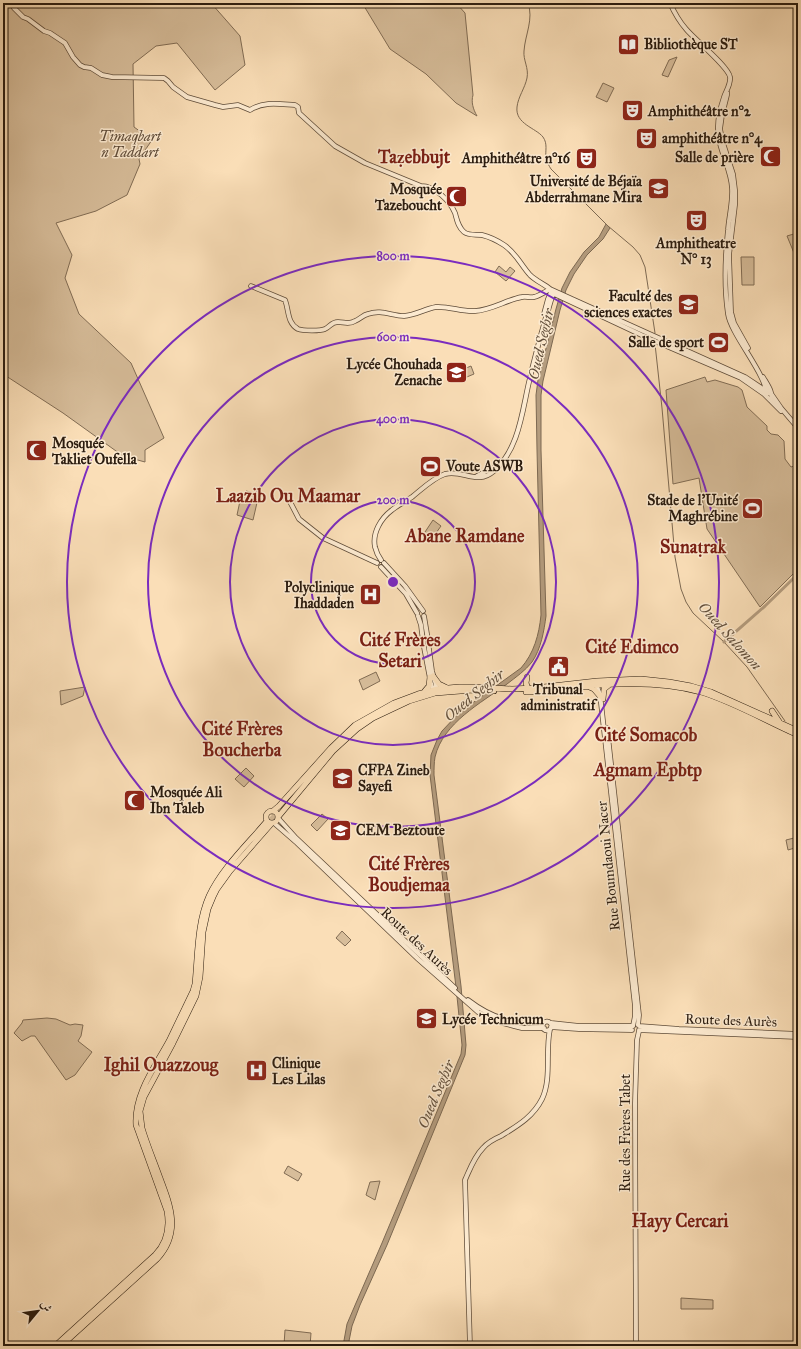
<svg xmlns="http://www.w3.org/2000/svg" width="801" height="1349" font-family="'IM FELL Great Primer',Amiri,serif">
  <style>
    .green { fill: #d7bd9a; stroke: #816c54 }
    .water { fill: #b49c7e; stroke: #7d6952 }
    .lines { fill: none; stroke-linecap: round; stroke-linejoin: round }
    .stream { stroke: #7d6952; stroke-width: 1 }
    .canal { stroke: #b49c7e; stroke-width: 3 }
    .primary-tunnel { stroke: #d1b795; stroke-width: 5; stroke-dasharray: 5 2.5; stroke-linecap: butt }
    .tertiary-casing { stroke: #5f4c39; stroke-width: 5.5 }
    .primary-casing { stroke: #2b1c0f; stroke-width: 6 }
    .tertiary { stroke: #fcead0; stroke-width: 4 }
    .primary { stroke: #fadeb7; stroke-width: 5 }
    .ring { fill: none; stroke: #7b2cbf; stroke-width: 2 }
    .labels { text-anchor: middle; stroke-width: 3; stroke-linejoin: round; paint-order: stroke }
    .poi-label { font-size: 14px; font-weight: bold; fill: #2b1c0f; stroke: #fcead0; text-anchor: start }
    .park-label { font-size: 14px; font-style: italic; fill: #5f4c39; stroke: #fcead0 }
    .street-label { font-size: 14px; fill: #2b1c0f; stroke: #fcead0 }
    .water-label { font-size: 15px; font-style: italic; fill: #624f3b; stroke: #fcead0 }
    .district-label { font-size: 18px; font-weight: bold; fill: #7a1f14; stroke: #fcead0 }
    .centre { fill: #7b2cbf; stroke: #fcead0; stroke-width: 2 }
    .ring-label { font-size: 12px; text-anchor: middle; font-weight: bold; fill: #7b2cbf; stroke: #fcead0; stroke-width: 3; stroke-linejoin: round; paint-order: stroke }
  </style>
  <rect width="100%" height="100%" fill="#fadeb7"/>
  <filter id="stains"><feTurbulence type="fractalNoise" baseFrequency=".005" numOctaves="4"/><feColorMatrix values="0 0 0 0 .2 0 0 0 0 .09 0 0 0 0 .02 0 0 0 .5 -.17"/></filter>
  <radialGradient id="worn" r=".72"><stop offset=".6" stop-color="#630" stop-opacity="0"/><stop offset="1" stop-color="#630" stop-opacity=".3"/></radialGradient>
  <path class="green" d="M3 3H211L240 36 245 65 215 90 177 43 156 46 133 64 134 127 152 140 139 159 140 164 127 195 96 211 56 223 72 255 65 278 79 314 131 363 164 438 145 450V462L123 456 63 413 3 374Z
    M361 3H456L465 13 473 95C471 102 473 109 477 116L456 103 426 74 390 49 364 6Z
    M677 57 668 77 662 75 669 60Z
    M603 83 614 88 607 102 596 97Z
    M797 233 798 236V252L794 253 787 236Z
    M741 257H754V285H742Z
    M499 266 506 272 510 267 515 271 506 281 495 272Z
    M471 366 474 374 462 379 459 371Z
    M705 377 707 382 715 380 738 387 742 390 747 407 767 426V430L771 434 778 435 784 441 785 459 791 467 794 466 798 471V569L760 607 707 529 699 478 673 484 666 390Z
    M246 491 259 494 253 520 237 515 240 501 243 502Z
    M433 520 441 526 431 540 423 535Z
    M376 672 380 681 363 690 359 680Z
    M85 687 83 696 61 705 60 691Z
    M246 768 254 776 244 787 235 779Z
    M322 814 328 819 317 831 311 825Z
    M798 837V847L788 850 786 840Z
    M342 931 351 940 345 946 336 938Z
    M47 1018 56 1019 70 1025 75 1024 83 1025 81 1036 78 1041 92 1052 75 1075 66 1080 35 1036H31L22 1041 14 1033 22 1023 23 1020Z
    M288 1166 302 1174 298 1181 284 1173Z
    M380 1181 375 1200 366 1195 370 1182Z
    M681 1298 713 1300V1309H681Z
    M285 1330 311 1333 310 1346 284 1345Z"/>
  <path class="water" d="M606 224 610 228 603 239 587 255 574 274 566 290 560 310 543 381 541 395V450L546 616C544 631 541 649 532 662 525 671 516 677 507 684 481 703 443 723 435 757 434 763 434 769 434 775L461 986 466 1045 465 1055 387 1245 360 1305 352 1326 348 1346H343L347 1324 356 1303 382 1243 461 1054 462 1045 456 987 430 775 431 755 437 740 442 731 460 712 521 668C534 653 539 635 541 615L537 450 536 395 538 380 556 309 562 288 570 272 584 252 599 237Z"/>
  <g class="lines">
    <path class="stream" d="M528 3C534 19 525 35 524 51 523 60 529 68 527 78 525 88 518 97 517 107 515 124 536 128 543 137 548 144 545 151 546 158 547 162 549 166 551 169L608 226 633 247 640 255 645 267 655 333
      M655 344 662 408 675 557 681 589 686 602 693 613 724 642 747 667 785 721"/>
    <path class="canal" d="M724 642 765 606 798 574"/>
    <path class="primary-tunnel" d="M266 825 279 811"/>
    <defs>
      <path id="tertiary" d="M12 3 14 8 23 17 28 19 44 31 50 33 65 43 73 57 80 65 84 67 91 68 102 75 112 77 164 78 168 81 173 87 187 97 215 105 223 107 238 105 250 110C264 101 279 104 295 105L298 107 299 113 335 146 365 163 421 186C435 186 450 201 455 213 457 220 458 227 464 232 469 236 476 234 482 235 490 237 498 241 504 245 516 253 521 265 530 275 536 281 544 284 550 289L745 377 772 395 781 408 798 428
        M670 3C674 12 679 21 686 29 694 39 728 66 730 77 731 84 726 91 724 97 721 106 718 117 718 126 717 148 731 167 732 188 733 202 729 216 728 230 725 258 724 287 728 314 731 335 770 379 766 396
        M727 92V95L722 115 720 129 723 143 733 174 735 190V205L729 255 731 312 734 323 748 348
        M251 286 285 300C289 310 287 323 298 329 303 331 321 331 325 329 330 327 331 322 338 322 344 322 349 325 355 321 360 319 363 315 368 314 381 309 392 316 404 316 415 315 425 309 436 307 449 306 462 312 475 311 492 310 506 300 522 297 526 296 530 298 534 297 539 296 545 292 550 289
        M552 293 650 339 741 378 764 394 781 411
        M544 314 548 299 552 290
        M763 377C767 384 774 393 771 401
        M477 476 494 467 497 464
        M287 496 299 519 323 538 377 563
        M381 560C378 556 376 551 375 547 372 533 381 518 392 510 398 505 406 501 412 497 422 489 433 478 445 474 463 469 477 486 494 471 519 449 522 412 529 382 534 360 540 338 546 317 549 308 551 299 554 291
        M384 563 405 586 423 611
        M381 567 406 594 417 613
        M418 616 421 625 423 641
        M424 616 428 640
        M423 642 431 684 434 692
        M428 642 432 671 436 685V692
        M596 684 599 692 601 703 635 1006V1016L633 1026
        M607 728 639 1015 638 1025
        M278 818 296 838 455 988
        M274 823 297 843 418 959 478 1012 495 1021 514 1026 522 1028H544
        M468 1000C494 1020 511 1022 543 1024
        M542.5 1026a4.5 4.5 0 1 1 9 0a4.5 4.5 0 1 1-9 0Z
        M551 1023 579 1026H633
        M639 1026 679 1029 798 1034
        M551 1027 579 1029 632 1030
        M639 1030 798 1037
        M470 1346 465 1180C470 1169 474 1157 483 1148 488 1142 494 1139 501 1136 517 1126 533 1117 542 1099 552 1078 545 1052 550 1029
        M636 1346 635 1103 637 1040 639 1031"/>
      <path id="primary" d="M433 676 439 684 447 688
        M527 677 526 683 528 689
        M587 686 594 689 600 696
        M424 692 429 686 430 677
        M526 692C557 692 588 684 619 684 647 683 675 685 701 692 734 702 766 721 798 735
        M603 699 604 689 609 685
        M772 711 780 723
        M266 817a6 6 0 1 1 12 0a6 6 0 1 1-12 0Z
        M273 811 279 806 331 748 355 725 394 703 418 694 438 689 459 687H477L512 689 535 688 597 681 641 679 669 682 691 686 711 692 798 731
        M278 817 333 751 357 729 373 718 409 701 435 693 473 690 494 691
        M55 1346 155 1255C167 1243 170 1228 167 1211L136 1125C134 1094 155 1067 169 1041 177 1024 185 1008 193 991L195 984C198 955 197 923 209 896 222 868 247 845 267 821
        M61 1346 157 1259C181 1233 171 1207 160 1178 154 1161 147 1145 142 1128L140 1111 144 1097 173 1043 196 996 200 977 203 932 208 909 213 897 217 889 230 871 271 824"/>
    </defs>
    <use href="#tertiary" class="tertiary-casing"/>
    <use href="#primary" class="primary-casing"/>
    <use href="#tertiary" class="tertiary"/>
    <use href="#primary" class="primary"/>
  </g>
  <g class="ring">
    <circle cx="393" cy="582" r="82"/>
    <circle cx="393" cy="582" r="163"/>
    <circle cx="393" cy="582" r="245"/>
    <circle cx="393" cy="582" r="326"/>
  </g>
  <defs>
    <symbol id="library-square" viewBox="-11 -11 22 22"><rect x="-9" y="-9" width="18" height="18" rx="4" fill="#8f2418" stroke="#fcead0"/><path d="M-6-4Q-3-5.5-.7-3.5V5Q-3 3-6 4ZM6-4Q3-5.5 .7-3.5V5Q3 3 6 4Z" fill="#fff"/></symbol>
    <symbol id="theatre-square" viewBox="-11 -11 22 22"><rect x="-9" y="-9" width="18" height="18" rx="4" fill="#8f2418" stroke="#fcead0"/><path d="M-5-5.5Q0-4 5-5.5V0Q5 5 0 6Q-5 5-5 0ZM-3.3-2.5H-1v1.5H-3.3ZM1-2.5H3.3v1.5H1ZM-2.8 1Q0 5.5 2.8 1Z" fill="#fff"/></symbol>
    <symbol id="mosque-square" viewBox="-11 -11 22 22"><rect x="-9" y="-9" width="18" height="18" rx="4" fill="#8f2418" stroke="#fcead0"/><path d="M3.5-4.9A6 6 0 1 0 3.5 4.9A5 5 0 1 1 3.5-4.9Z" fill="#fff"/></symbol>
    <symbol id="university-square" viewBox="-11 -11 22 22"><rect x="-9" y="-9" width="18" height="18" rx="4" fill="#8f2418" stroke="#fcead0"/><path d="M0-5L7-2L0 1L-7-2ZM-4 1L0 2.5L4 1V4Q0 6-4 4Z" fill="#fff"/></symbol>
    <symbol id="stadium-square" viewBox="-11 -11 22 22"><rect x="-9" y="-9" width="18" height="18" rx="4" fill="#8f2418" stroke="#fcead0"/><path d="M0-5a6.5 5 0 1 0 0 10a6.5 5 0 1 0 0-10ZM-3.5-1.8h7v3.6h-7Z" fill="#fff"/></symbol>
    <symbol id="school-square" viewBox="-11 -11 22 22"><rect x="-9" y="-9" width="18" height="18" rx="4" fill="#8f2418" stroke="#fcead0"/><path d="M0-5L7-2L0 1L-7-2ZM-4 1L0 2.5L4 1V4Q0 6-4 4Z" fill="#fff"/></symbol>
    <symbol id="hospital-square" viewBox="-11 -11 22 22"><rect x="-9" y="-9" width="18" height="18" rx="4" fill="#8f2418" stroke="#fcead0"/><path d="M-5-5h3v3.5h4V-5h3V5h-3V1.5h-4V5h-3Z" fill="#fff"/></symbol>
    <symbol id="civic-square" viewBox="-11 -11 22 22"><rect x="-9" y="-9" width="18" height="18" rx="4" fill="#8f2418" stroke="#fcead0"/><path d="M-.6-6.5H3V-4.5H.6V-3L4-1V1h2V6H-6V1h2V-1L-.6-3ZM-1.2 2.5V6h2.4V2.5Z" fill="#fff"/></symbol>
  </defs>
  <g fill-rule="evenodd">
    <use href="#library-square" x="616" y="32" width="25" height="25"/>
    <use href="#theatre-square" x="620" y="98" width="25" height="25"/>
    <use href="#theatre-square" x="634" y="126" width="25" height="25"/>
    <use href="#mosque-square" x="758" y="144" width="25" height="25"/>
    <use href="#theatre-square" x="574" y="146" width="25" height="25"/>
    <use href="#university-square" x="646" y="176" width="25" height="25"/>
    <use href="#mosque-square" x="444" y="184" width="25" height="25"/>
    <use href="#theatre-square" x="684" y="208" width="25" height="25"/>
    <use href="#university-square" x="676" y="292" width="25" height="25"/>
    <use href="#stadium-square" x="706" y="330" width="25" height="25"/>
    <use href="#school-square" x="444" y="360" width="25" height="25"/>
    <use href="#mosque-square" x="24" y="438" width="25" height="25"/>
    <use href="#stadium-square" x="418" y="454" width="25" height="25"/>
    <use href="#stadium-square" x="740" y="496" width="25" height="25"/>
    <use href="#hospital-square" x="358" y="582" width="25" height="25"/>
    <use href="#civic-square" x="546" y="654" width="25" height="25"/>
    <use href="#university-square" x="330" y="766" width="25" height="25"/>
    <use href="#mosque-square" x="122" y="788" width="25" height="25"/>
    <use href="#school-square" x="328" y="818" width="25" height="25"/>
    <use href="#school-square" x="414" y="1006" width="25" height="25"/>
    <use href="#hospital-square" x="244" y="1058" width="25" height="25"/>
  </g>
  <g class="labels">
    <g class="poi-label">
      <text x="644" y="49">Bibliothèque ST</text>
      <text x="648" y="116">Amphithéâtre n°2</text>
      <text x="662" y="143">amphithéâtre n°4</text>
      <text x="754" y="162" text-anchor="end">Salle de prière</text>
      <text x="570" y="163" text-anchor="end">Amphithéâtre n°16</text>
      <text x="642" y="186" text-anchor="end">Université de Béjaïa<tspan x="642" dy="16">Abderrahmane Mira</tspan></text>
      <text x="442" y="194" text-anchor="end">Mosquée<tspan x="442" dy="16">Tazeboucht</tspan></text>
      <text x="696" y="248" text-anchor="middle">Amphitheatre<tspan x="696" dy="16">N° 13</tspan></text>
      <text x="672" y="301" text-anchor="end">Faculté des<tspan x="672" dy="16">sciences exactes</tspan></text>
      <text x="704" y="347" text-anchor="end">Salle de sport</text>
      <text x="442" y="369" text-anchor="end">Lycée Chouhada<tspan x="442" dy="16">Zenache</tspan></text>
      <text x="52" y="448">Mosquée<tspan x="52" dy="16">Takliet Oufella</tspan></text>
      <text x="446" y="471">Voute ASWB</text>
      <text x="738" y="505" text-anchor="end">Stade de l'Unité<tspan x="738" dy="16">Maghrébine</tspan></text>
      <text x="354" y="592" text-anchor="end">Polyclinique<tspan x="354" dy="16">Ihaddaden</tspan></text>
      <text x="558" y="694" text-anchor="middle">Tribunal<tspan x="558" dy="16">administratif</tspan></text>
      <text x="358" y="775">CFPA Zineb<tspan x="358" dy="16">Sayefi</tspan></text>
      <text x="150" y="797">Mosquée Ali<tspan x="150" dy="16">Ibn Taleb</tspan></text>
      <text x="356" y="835">CEM Beztoute</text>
      <text x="442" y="1024">Lycée Technicum</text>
      <text x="272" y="1068">Clinique<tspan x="272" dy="16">Les Lilas</tspan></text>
    </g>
    <g class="park-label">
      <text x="130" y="141">Timaqbart<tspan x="130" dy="16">n Taddart</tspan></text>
    </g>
    <g class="street-label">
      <text transform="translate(608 866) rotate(-96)" y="5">Rue Boumdaoui Nacer</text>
      <text transform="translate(417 941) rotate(43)" y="5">Route des Aurès</text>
      <text transform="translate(731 1020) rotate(2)" y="5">Route des Aurès</text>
      <text transform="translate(625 1133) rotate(-90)" y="5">Rue des Frères Tabet</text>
    </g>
    <g class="water-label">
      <text transform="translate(541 344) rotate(-77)" y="5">Oued Seghir</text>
      <text transform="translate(730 636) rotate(48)" y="5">Oued Salomon</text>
      <text transform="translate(474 695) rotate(-39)" y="5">Oued Seghir</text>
      <text transform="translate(436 1094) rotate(-67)" y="5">Oued Seghir</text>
    </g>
    <g class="district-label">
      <text x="414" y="163">Taẓebbujt</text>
      <text x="288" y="502">Laazib Ou Maamar</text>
      <text x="465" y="542">Abane Ramdane</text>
      <text x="693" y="553">Sunaṭrak</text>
      <text x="400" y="646">Cité Frères<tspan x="400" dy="21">Setari</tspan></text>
      <text x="632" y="653">Cité Edimco</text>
      <text x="242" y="735">Cité Frères<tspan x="242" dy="21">Boucherba</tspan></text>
      <text x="646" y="741">Cité Somacob</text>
      <text x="648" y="776">Agmam Epbtp</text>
      <text x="409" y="870">Cité Frères<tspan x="409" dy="21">Boudjemaa</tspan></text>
      <text x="161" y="1071">Ighil Ouazzoug</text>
      <text x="680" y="1227">Hayy Cercari</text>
    </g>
  </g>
  <circle cx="393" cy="582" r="6" class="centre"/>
  <g class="ring-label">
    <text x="393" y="260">800 m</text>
    <text x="393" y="341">600 m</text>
    <text x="393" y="423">400 m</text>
    <text x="393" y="504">200 m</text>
  </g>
  <rect width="801" height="1349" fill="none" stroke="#fadeb7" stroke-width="16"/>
  <rect x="4" y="4" width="793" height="1341" fill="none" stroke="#2b1c0f" stroke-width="2"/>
  <rect x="8" y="8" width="785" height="1333" fill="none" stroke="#2b1c0f"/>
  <g transform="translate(38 1311) rotate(61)" stroke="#fcead0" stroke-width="3" paint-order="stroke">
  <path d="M0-3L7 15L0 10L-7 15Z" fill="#2b1c0f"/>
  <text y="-6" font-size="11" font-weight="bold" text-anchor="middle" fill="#2b1c0f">ش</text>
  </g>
  <rect width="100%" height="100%" filter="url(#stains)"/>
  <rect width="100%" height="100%" fill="url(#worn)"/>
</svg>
